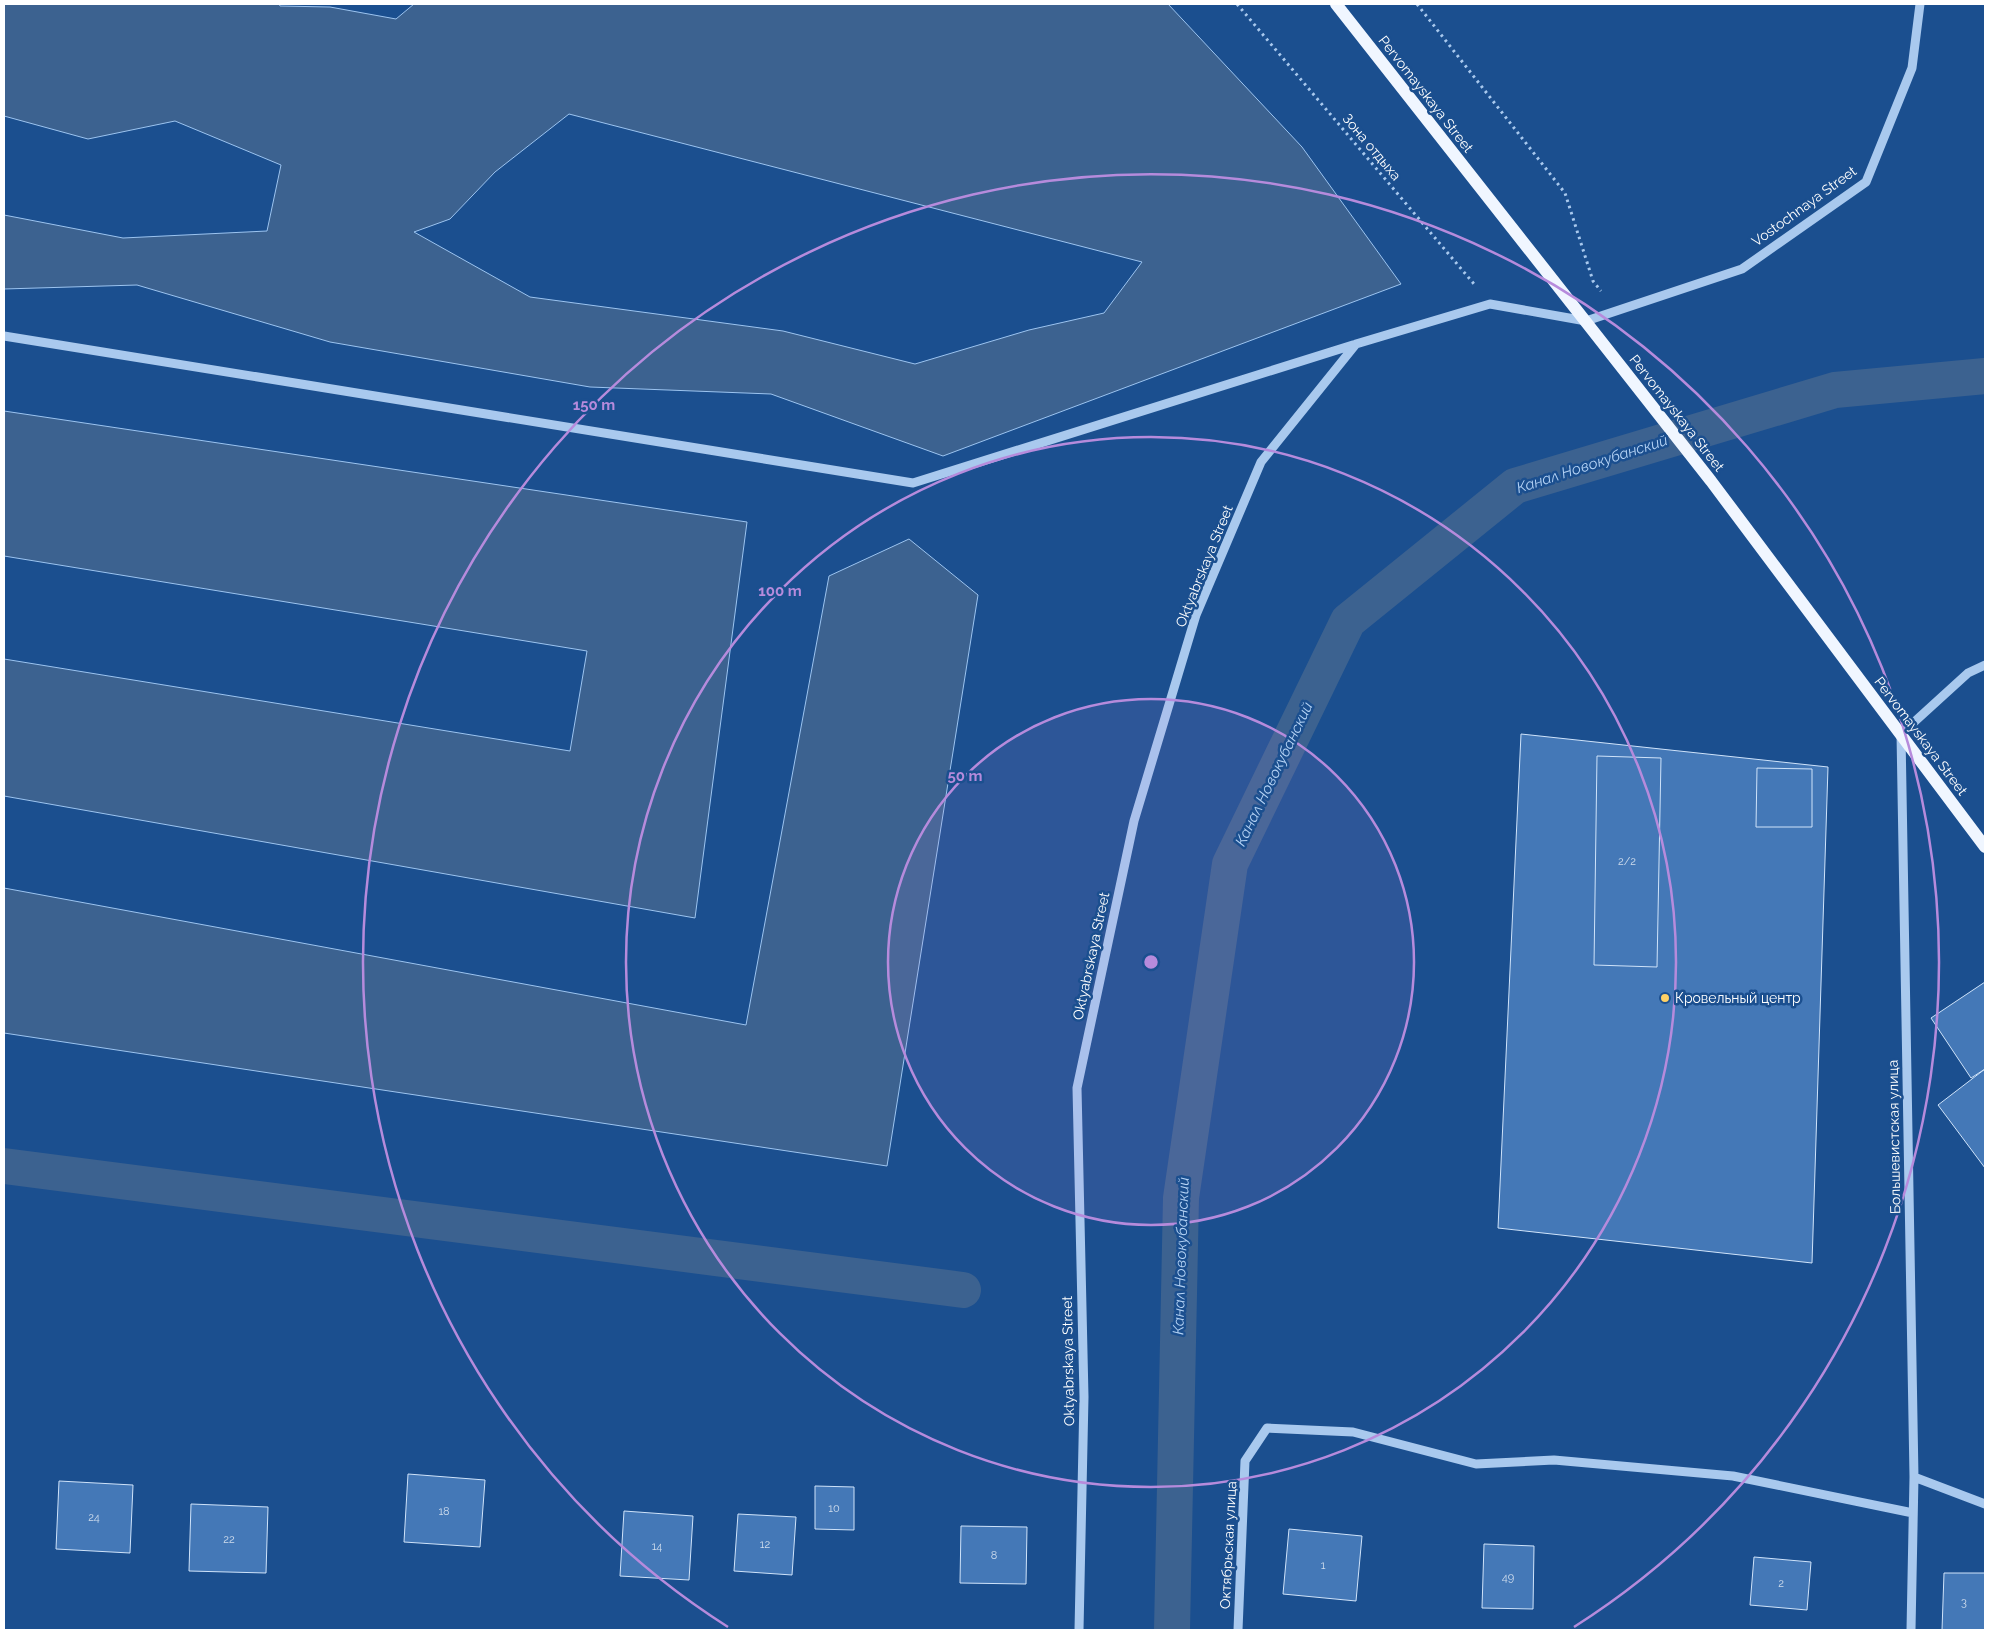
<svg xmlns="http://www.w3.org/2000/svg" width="1989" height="1634" font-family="Raleway,sans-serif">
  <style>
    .water { fill: #3c6290; stroke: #9cc4f0; fill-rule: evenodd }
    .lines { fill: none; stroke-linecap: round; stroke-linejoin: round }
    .canal { stroke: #3c6290; stroke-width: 36 }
    .building { fill: #4478b7; stroke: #cfe3fa }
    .path { stroke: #a9c9ee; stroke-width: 3; stroke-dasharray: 2.5 4; stroke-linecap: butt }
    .minor { stroke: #a9c9ee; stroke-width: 9 }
    .major { stroke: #f0f6ff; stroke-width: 12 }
    .ring { fill: none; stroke: #b68bdc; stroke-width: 2.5 }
    .poi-dot { fill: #ffd166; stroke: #1b4f8f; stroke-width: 2 }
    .labels { text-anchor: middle; stroke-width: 5; stroke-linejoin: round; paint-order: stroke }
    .number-label { font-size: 11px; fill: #d0dded }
    .street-label { font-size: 14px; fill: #fff; stroke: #1b4f8f }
    .poi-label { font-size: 14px; fill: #fff; stroke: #1b4f8f; text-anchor: start }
    .water-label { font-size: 15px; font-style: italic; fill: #b5d3f5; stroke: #1b4f8f }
    .centre { fill: #b68bdc; stroke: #1b4f8f; stroke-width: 2.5 }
    .ring-label { font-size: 15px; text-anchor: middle; font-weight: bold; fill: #b68bdc; stroke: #1b4f8f; stroke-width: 5; stroke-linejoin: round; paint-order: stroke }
  </style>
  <rect width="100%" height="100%" fill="#1b4f8f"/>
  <path class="water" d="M4 4H279L280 6 330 7 396 19 414 4H1168L1302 147 1401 284 943 456 771 394 590 387 330 342 137 285 4 289V215L123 238 267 231 281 165 175 121 88 139 4 116ZM569 114 1142 262 1104 313 1029 330 915 364 783 331 530 297 414 232 450 219 495 172Z
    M4 411 747 522 695 918 4 796V659L570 751 587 651 4 556Z
    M909 539 978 595 887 1166 4 1033V888L746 1025 829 576Z"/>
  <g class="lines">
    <path class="canal" d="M4 1166 963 1290
      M1172 1630 1181 1198 1230 864 1348 621 1515 486 1835 390 1985 376"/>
  </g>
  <path class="building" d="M1521 734 1828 767 1812 1263 1498 1228Z
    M1597 756 1661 758 1657 967 1594 965Z
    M1757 768 1812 769V827H1756Z
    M1985 982V1069L1971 1078 1931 1018Z
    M1985 1069V1168L1938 1105Z
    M408 1474 485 1480 480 1547 404 1542Z
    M59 1481 133 1485 130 1553 56 1549Z
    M815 1486 854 1487V1530L815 1529Z
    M191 1504 268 1507 266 1573 189 1571Z
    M624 1511 693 1516 689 1580 620 1576Z
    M738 1514 796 1517 792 1575 734 1571Z
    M961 1526 1027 1527 1026 1584 960 1583Z
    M1289 1529 1362 1536 1356 1601 1283 1594Z
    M1484 1544 1534 1546 1533 1609 1482 1608Z
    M1754 1557 1811 1562 1807 1610 1750 1605Z
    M1944 1573H1985V1630H1942Z"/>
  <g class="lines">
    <path class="path" d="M1237 4 1474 284
      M1417 4 1565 193 1593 281 1601 291"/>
    <path class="minor" d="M4 336 913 483 1356 344 1490 304 1586 321 1742 269 1866 182 1912 68 1920 4
      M1914 1477 1985 1504
      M1079 1630 1084 1397 1077 1088 1134 821 1196 615 1261 462 1356 344
      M1238 1630 1245 1461 1267 1428 1353 1432 1476 1464 1554 1460 1733 1476 1913 1513
      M1911 1630 1914 1477 1901 734 1968 673 1985 665"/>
    <path class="major" d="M1336 4 1711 481 1985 847"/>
  </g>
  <circle cx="1151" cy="962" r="263" fill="#b68bdc" fill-opacity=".12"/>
  <g class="ring">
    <circle cx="1151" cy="962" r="263"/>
    <circle cx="1151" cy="962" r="525"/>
    <path d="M728 1627A788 788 0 1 1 1574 1627"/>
  </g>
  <circle class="poi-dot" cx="1665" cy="998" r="5"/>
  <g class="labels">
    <g class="number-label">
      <text x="1627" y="865">2/2</text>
      <text x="834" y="1512">10</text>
      <text x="444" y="1515">18</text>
      <text x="94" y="1521">24</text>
      <text x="229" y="1543">22</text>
      <text x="765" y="1548">12</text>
      <text x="657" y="1550">14</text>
      <text x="994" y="1559">8</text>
      <text x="1323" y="1569">1</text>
      <text x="1508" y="1581">49</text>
      <text x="1781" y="1587">2</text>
      <text x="1964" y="1606">3</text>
    </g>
    <g class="street-label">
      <text transform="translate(1426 94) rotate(52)" y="5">Pervomayskaya Street</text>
      <text transform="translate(1372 147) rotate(50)" y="5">Зона отдыха</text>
      <text transform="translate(1804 206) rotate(-36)" y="5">Vostochnaya Street</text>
      <text transform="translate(1677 413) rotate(52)" y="5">Pervomayskaya Street</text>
      <text transform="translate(1204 566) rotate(-68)" y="5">Oktyabrskaya Street</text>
      <text transform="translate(1921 736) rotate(53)" y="5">Pervomayskaya Street</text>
      <text transform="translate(1091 956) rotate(-78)" y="5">Oktyabrskaya Street</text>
      <text transform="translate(1894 1137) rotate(-91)" y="5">Большевистская улица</text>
      <text transform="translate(1068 1361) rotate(-91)" y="5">Oktyabrskaya Street</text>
      <text transform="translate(1228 1545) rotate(-87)" y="5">Октябрьская улица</text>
    </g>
    <g class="poi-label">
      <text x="1675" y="1003">Кровельный центр</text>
    </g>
    <g class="water-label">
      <text transform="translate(1592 464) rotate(-18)" y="5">Канал Новокубанский</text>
      <text transform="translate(1274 774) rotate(-64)" y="5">Канал Новокубанский</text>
      <text transform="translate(1181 1256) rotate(-88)" y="5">Канал Новокубанский</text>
    </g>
  </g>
  <circle cx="1151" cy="962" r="8" class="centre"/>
  <g class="ring-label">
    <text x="594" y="410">150 m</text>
    <text x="780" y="596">100 m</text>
    <text x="965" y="781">50 m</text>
  </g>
  <rect width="1989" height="1634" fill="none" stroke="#ffffff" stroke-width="10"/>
</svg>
